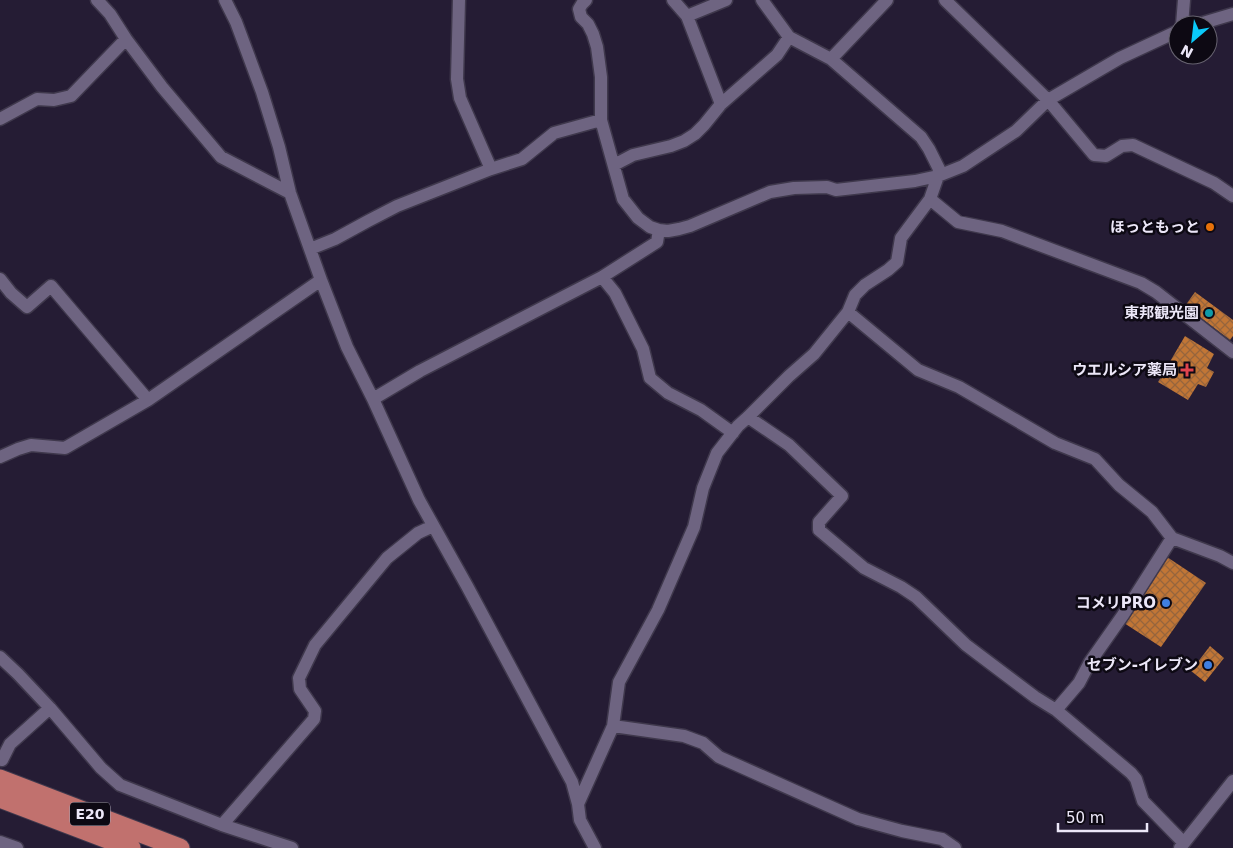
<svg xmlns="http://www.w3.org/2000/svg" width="1233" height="848" font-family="'DejaVu Sans','Noto Sans JP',sans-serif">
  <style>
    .building { fill: url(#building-cross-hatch) }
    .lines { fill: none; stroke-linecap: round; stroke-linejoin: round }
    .minor-casing { stroke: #3f384c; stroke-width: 15 }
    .highway-casing { stroke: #3f384c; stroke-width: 21 }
    .minor { stroke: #6e6481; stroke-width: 12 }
    .highway { stroke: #c1716e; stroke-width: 19 }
    .food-dot { fill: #e8710a; stroke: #0d0913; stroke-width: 2 }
    .culture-dot { fill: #0f9aa8; stroke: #0d0913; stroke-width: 2 }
    .health-dot { fill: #e0444e; stroke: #0d0913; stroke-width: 2 }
    .shop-dot { fill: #3f7fe0; stroke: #0d0913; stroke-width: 2 }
    .labels { text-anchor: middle; stroke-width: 5; stroke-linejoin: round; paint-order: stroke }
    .shield { fill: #0d0913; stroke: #a9a4b3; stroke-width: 1 }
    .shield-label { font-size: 14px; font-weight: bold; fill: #ece7f8 }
    .poi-label { font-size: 15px; font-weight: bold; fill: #ece7f8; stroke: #0d0913; text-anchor: end }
  </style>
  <defs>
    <pattern id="building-cross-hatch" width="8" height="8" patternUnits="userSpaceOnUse" patternTransform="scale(1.25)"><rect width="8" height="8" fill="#c17636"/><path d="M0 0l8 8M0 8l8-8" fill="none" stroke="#96653d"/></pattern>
  </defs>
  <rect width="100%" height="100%" fill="#251c34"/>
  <path class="building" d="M1195 292 1233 320V336L1230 340 1185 306Z
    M1185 336 1214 354 1207 368 1214 372 1206 387 1198 384 1188 400 1158 382Z
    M1167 557 1206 583 1161 647 1124 623Z
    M1210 646 1224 658 1205 682 1191 671Z"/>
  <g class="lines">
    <defs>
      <path id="minor" d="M97 0 110 14 126 39 162 87 221 157 290 193
        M225 0 236 22 262 92 279 147 290 193 321 280 347 347 373 399 419 500 467 586 572 782 578 804 580 820 595 848
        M459 0 457 79 460 98 491 169
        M586 0 582 4 579 9 581 17 588 24 593 34 597 47 601 77V120L623 199 638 218 650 227 659 230 668 231 679 229 690 226 770 192 794 188 827 187 836 190 915 181 938 176 963 166 1016 131 1048 100 1120 58 1178 31
        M673 0 687 16 726 0
        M945 0 1048 100 1094 155 1106 156 1122 146 1133 145 1214 183 1233 196
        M687 16 721 104
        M1182 25 1184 0
        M1196 25 1233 14
        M831 59 887 0
        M0 119 37 99 54 100 71 96 126 39
        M614 165 633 155 671 146 684 141 695 134 704 125 721 104 777 55 789 37
        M930 199 958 222 1002 231 1141 283 1156 292 1233 352
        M310 249 335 239 368 221 397 206 491 169 522 159 554 133 601 120
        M602 277 615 293 643 349 650 378 668 393 701 410 733 433
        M0 279 11 293 27 307 51 286 148 400
        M848 312 918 370 959 387 1055 443 1095 459 1119 485 1152 512 1172 538 1220 556 1233 563
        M373 399 420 371 602 277 657 242 659 230
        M748 417 789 445 842 496 819 522V530L864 568 901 587 916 597 966 645 1035 697 1056 710
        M0 457 18 449 31 445 65 448 148 400 321 280
        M1172 538 1123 615 1090 662 1079 683 1056 710 1131 773 1136 779 1143 801 1184 843
        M0 657 18 674 50 708 101 768 120 785 222 825 292 848
        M613 726 684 736 703 743 719 757 858 819 902 831 942 839 955 848
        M2 760 10 744 50 708
        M578 804 613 726 619 682 658 610 694 527 703 488 717 453 738 426 748 417 789 376 814 354 848 312 855 295 865 285 888 270 897 262 901 238 930 199 938 176 939 169 929 149 921 137 831 59 789 37 762 0
        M222 825 314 719 315 711 300 689 299 678 315 645 387 558 418 533 433 526
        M0 842 17 848
        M1180 848 1233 781"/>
      <path id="highway" d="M0 779 180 848
        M0 798 131 848"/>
    </defs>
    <use href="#minor" class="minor-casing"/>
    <use href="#highway" class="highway-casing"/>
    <use href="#minor" class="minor"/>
    <use href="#highway" class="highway"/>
  </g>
  <circle class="food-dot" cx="1210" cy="227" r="5"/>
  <circle class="culture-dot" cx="1209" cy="313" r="5"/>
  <path class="health-dot" d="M1184.5 362.5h5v5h5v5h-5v5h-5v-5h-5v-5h5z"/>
  <g class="shop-dot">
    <circle cx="1166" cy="603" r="5"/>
    <circle cx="1208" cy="665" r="5"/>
  </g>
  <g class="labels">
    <rect class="shield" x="70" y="802.5" width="40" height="23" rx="4"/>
    <g class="shield-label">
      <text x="90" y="819">E20</text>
    </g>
    <g class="poi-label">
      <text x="1200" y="232">ほっともっと</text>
      <text x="1199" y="318">東邦観光園</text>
      <text x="1177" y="375">ウエルシア薬局</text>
      <text x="1156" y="608">コメリPRO</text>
      <text x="1198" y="670">セブン-イレブン</text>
    </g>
  </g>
  <g transform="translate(1193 40) rotate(208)"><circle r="24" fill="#0d0913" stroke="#66626f"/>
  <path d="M0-4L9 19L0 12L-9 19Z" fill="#0acafa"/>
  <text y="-8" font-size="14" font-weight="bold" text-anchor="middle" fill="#ece7f8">N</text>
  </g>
  <path d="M1058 823v8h89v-8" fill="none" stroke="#ece7f8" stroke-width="2.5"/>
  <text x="1066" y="823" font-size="15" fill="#ece7f8" stroke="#0d0913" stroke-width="4" paint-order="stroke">50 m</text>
</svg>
